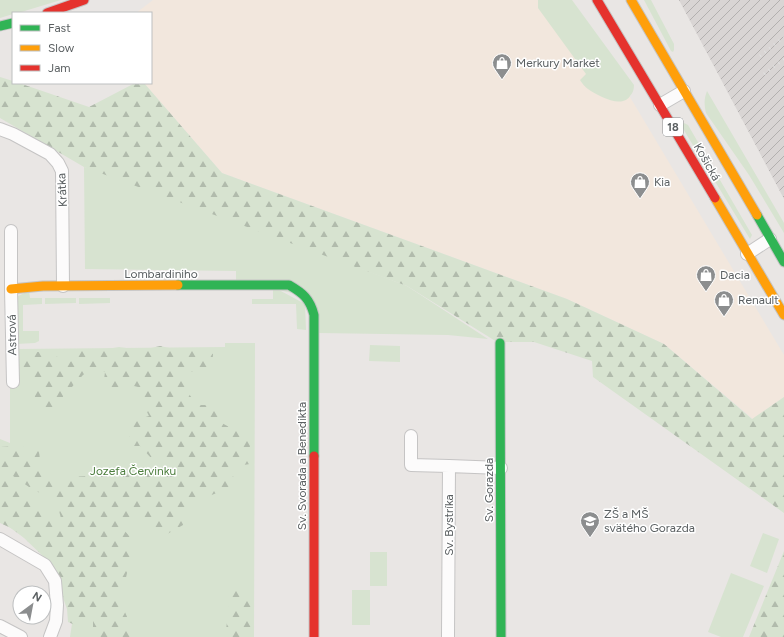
<svg xmlns="http://www.w3.org/2000/svg" width="784" height="637" font-family="Figtree,sans-serif">
  <style>
    .commercial { fill: #f2e7dd }
    .industrial { fill: url(#industrial-furrows) }
    .green { fill: #d7e3d0 }
    .forest { fill: url(#forest-firs) }
    .lines { fill: none; stroke-linecap: round; stroke-linejoin: round }
    .street-casing { stroke: #c5c4c4; stroke-width: 14 }
    .fast-casing { stroke: #c5c4c4; stroke-width: 11 }
    .slow-casing { stroke: #c5c4c4; stroke-width: 11 }
    .jam-casing { stroke: #c5c4c4; stroke-width: 11 }
    .street { stroke: #fcfbfb; stroke-width: 12 }
    .fast { stroke: #30b455; stroke-width: 9 }
    .slow { stroke: #ff9f0a; stroke-width: 9 }
    .jam { stroke: #e5322d; stroke-width: 9 }
    .rail { stroke: #e0e0e0; stroke-width: 3; stroke-dasharray: 1 5; stroke-linecap: butt }
    .labels { text-anchor: middle; stroke-width: 3; stroke-linejoin: round; paint-order: stroke }
    .shield { fill: #fff; stroke: #8c8f90; stroke-width: 1 }
    .shield-label { font-size: 11px; font-weight: bold; fill: #5a5f61 }
    .poi-label { font-size: 12px; fill: #5a5f61; stroke: #fff; text-anchor: start }
    .street-label { font-size: 12px; fill: #5a5f61; stroke: #fff }
    .park-label { font-size: 12px; fill: #4c7d3d; stroke: #fff }
  </style>
  <defs>
    <pattern id="industrial-furrows" width="10" height="10" patternUnits="userSpaceOnUse"><rect width="10" height="10" fill="#d9d5d4"/><path d="M-1 1l2-2M0 10L10 0M9 11l2-2" fill="none" stroke="#b3b0af"/></pattern>
    <pattern id="forest-firs" width="22" height="20" patternUnits="userSpaceOnUse"><rect width="22" height="20" fill="#d7e3d0"/><path d="M5 1l3.5 6h-7zM16 11l3.5 6h-7z" fill="#b1bbac"/></pattern>
  </defs>
  <rect width="100%" height="100%" fill="#e9e6e4"/>
  <path class="commercial" d="M153 0H572L784 355V397L753 419 664 344 567 299 222 173 144 83H151V13H136Z"/>
  <path class="industrial" d="M680 0H784V199L679 0Z"/>
  <path class="green" d="M0 0H61L18 13H13V14L0 18Z
    M538 0H572L634 85C634 89 633 93 630 96 622 109 598 96 588 89 585 87 582 83 580 80L586 74 538 8Z
    M644 0H651L674 44V50L673 52 671 51Z
    M707 91 784 223V233L749 175 706 113C704 104 704 99 707 91Z
    M684 123 688 125 752 235 750 239 682 127Z
    M84 167 115 175 407 286 488 339 448 335 319 333 311 297 236 281V271L85 269Z
    M273 289 279 290 305 304 306 330 297 329 296 304H252V299H273Z
    M29 291 30 298H42V304L23 305V331H39V341L35 343 16 344V297Z
    M45 298H76V303L45 304Z
    M79 298H110V303L79 304Z
    M225 343H255L254 637H70L72 624V604L66 582 39 547 0 521V439L10 443V383L16 349 225 347Z
    M370 345 400 346V362L369 361Z
    M763 533 779 539 767 573 750 566Z
    M370 552H387V586H370Z
    M731 573 764 586 743 637H721L708 632Z
    M352 590H370V625H352Z"/>
  <path class="forest" d="M0 77 13 81V83H19L89 107 135 83H144L222 173 567 299 664 344 752 419 784 397V513L593 377 592 361 534 342H497L407 286 84 167 0 118Z
    M160 346 179 350H205L213 354 212 370 188 372 183 382 189 394 197 405H214L220 422 251 439 249 452 250 464 230 467 235 482 227 489 209 496 186 507 183 525 162 537 154 536 142 514 135 512 133 520 123 529 132 539 133 546 125 582 118 596 131 626 139 631 137 637H91L93 629V617L82 628 68 622 67 609 62 595V582L54 569 47 560 24 538 11 528 0 523V478L17 484 76 541 62 522 58 507 49 498 29 487 0 467V447L20 446 39 451 42 478 167 473 165 459H152L140 446H132L127 427 142 418 149 416 144 406 140 395 142 388 134 386 124 390 111 389 104 380 105 372 98 369H91L83 375 59 401 49 413 40 411 31 386 35 379 20 378V353L37 352H52L64 363 72 361 69 349 100 350 119 347 142 350Z
    M784 551V637H749Z
    M249 588 253 617 250 630V637H225L229 607 225 594 236 589Z"/>
  <g class="lines">
    <defs>
      <path id="street" d="M660 105 684 91
        M0 129 13 134 50 154 58 163 62 171 63 286
        M11 231V289L13 382
        M747 254 770 239
        M411 436V465L449 466
        M0 539 45 565 55 581 57 605 56 621 50 637
        M0 626 21 637
        M448 637 449 466 501 468"/>
      <path id="fast" d="M0 26 13 23
        M757 215 784 262
        M178 285H289C303 293 310 299 314 315V456
        M500 343 501 637"/>
      <path id="slow" d="M631 0 757 215
        M715 198 784 315
        M11 289 43 286 178 285"/>
      <path id="jam" d="M597 0 715 198
        M47 13 84 0
        M314 456V637"/>
    </defs>
    <use href="#street" class="street-casing"/>
    <use href="#fast" class="fast-casing"/>
    <use href="#slow" class="slow-casing"/>
    <use href="#jam" class="jam-casing"/>
    <use href="#street" class="street"/>
    <use href="#fast" class="fast"/>
    <use href="#slow" class="slow"/>
    <use href="#jam" class="jam"/>
    <path class="rail" d="M760 56 784 37
      M764 74 784 59"/>
  </g>
  <defs>
    <symbol id="shop-pin" viewBox="-11 -11 22 30"><path d="M0 17L-7.5 6A9.5 9.5 0 1 1 7.5 6Z" fill="#8c8e8f" stroke="#fff"/><path d="M-5-2.5h2.3a2.7 3.5 0 0 1 5.4 0H5L5.5 6h-11ZM-1.5-2.5h3a1.5 2.3 0 0 0-3 0Z" fill="#fff"/></symbol>
    <symbol id="school-pin" viewBox="-11 -11 22 30"><path d="M0 17L-7.5 6A9.5 9.5 0 1 1 7.5 6Z" fill="#8c8e8f" stroke="#fff"/><path d="M0-5L7-2L0 1L-7-2ZM-4 1L0 2.5L4 1V4Q0 6-4 4Z" fill="#fff"/></symbol>
  </defs>
  <g fill-rule="evenodd">
    <use href="#shop-pin" x="491" y="52" width="22" height="30"/>
    <use href="#shop-pin" x="629" y="171" width="22" height="30"/>
    <use href="#shop-pin" x="695" y="264" width="22" height="30"/>
    <use href="#shop-pin" x="713" y="289" width="22" height="30"/>
    <use href="#school-pin" x="579" y="510" width="22" height="30"/>
  </g>
  <g class="labels">
    <rect class="shield" x="663" y="118" width="20" height="18" rx="3"/>
    <g class="shield-label">
      <text x="673" y="131">18</text>
    </g>
    <g class="poi-label">
      <text x="516" y="67">Merkury Market</text>
      <text x="654" y="186">Kia</text>
      <text x="720" y="279">Dacia</text>
      <text x="738" y="304">Renault</text>
      <text x="604" y="518">ZŠ a MŠ<tspan x="604" dy="14">svätého Gorazda</tspan></text>
    </g>
    <g class="street-label">
      <text transform="translate(707 162) rotate(60)" y="4">Košická</text>
      <text transform="translate(62 190) rotate(-93)" y="4">Krátka</text>
      <text x="161" y="278">Lombardiniho</text>
      <text transform="translate(12 335) rotate(-91)" y="4">Astrová</text>
      <text transform="translate(302 466) rotate(-90)" y="4">Sv. Svorada a Benedikta</text>
      <text transform="translate(489 490) rotate(-90)" y="4">Sv. Gorazda</text>
      <text transform="translate(449 525) rotate(-90)" y="4">Sv. Bystríka</text>
    </g>
    <g class="park-label">
      <text x="133" y="475">Jozefa Červinku</text>
    </g>
  </g>
  <rect x="12" y="12" width="140" height="72" fill="#ffffff" stroke="#bdbfc0"/>
  <rect x="20" y="25" width="20" height="6" fill="#30b455" stroke="#bdbfc0"/>
  <text x="48" y="32" font-size="12" fill="#5a5f61">Fast</text>
  <rect x="20" y="45" width="20" height="6" fill="#ff9f0a" stroke="#bdbfc0"/>
  <text x="48" y="52" font-size="12" fill="#5a5f61">Slow</text>
  <rect x="20" y="65" width="20" height="6" fill="#e5322d" stroke="#bdbfc0"/>
  <text x="48" y="72" font-size="12" fill="#5a5f61">Jam</text>
  <g transform="translate(32 605) rotate(32)"><circle r="19" fill="#ffffff" stroke="#bdbfc0"/>
  <path d="M0-3L7 15L0 10L-7 15Z" fill="#8c8e8f"/>
  <text y="-6" font-size="11" font-weight="bold" text-anchor="middle" fill="#5a5f61">N</text>
  </g>
</svg>
